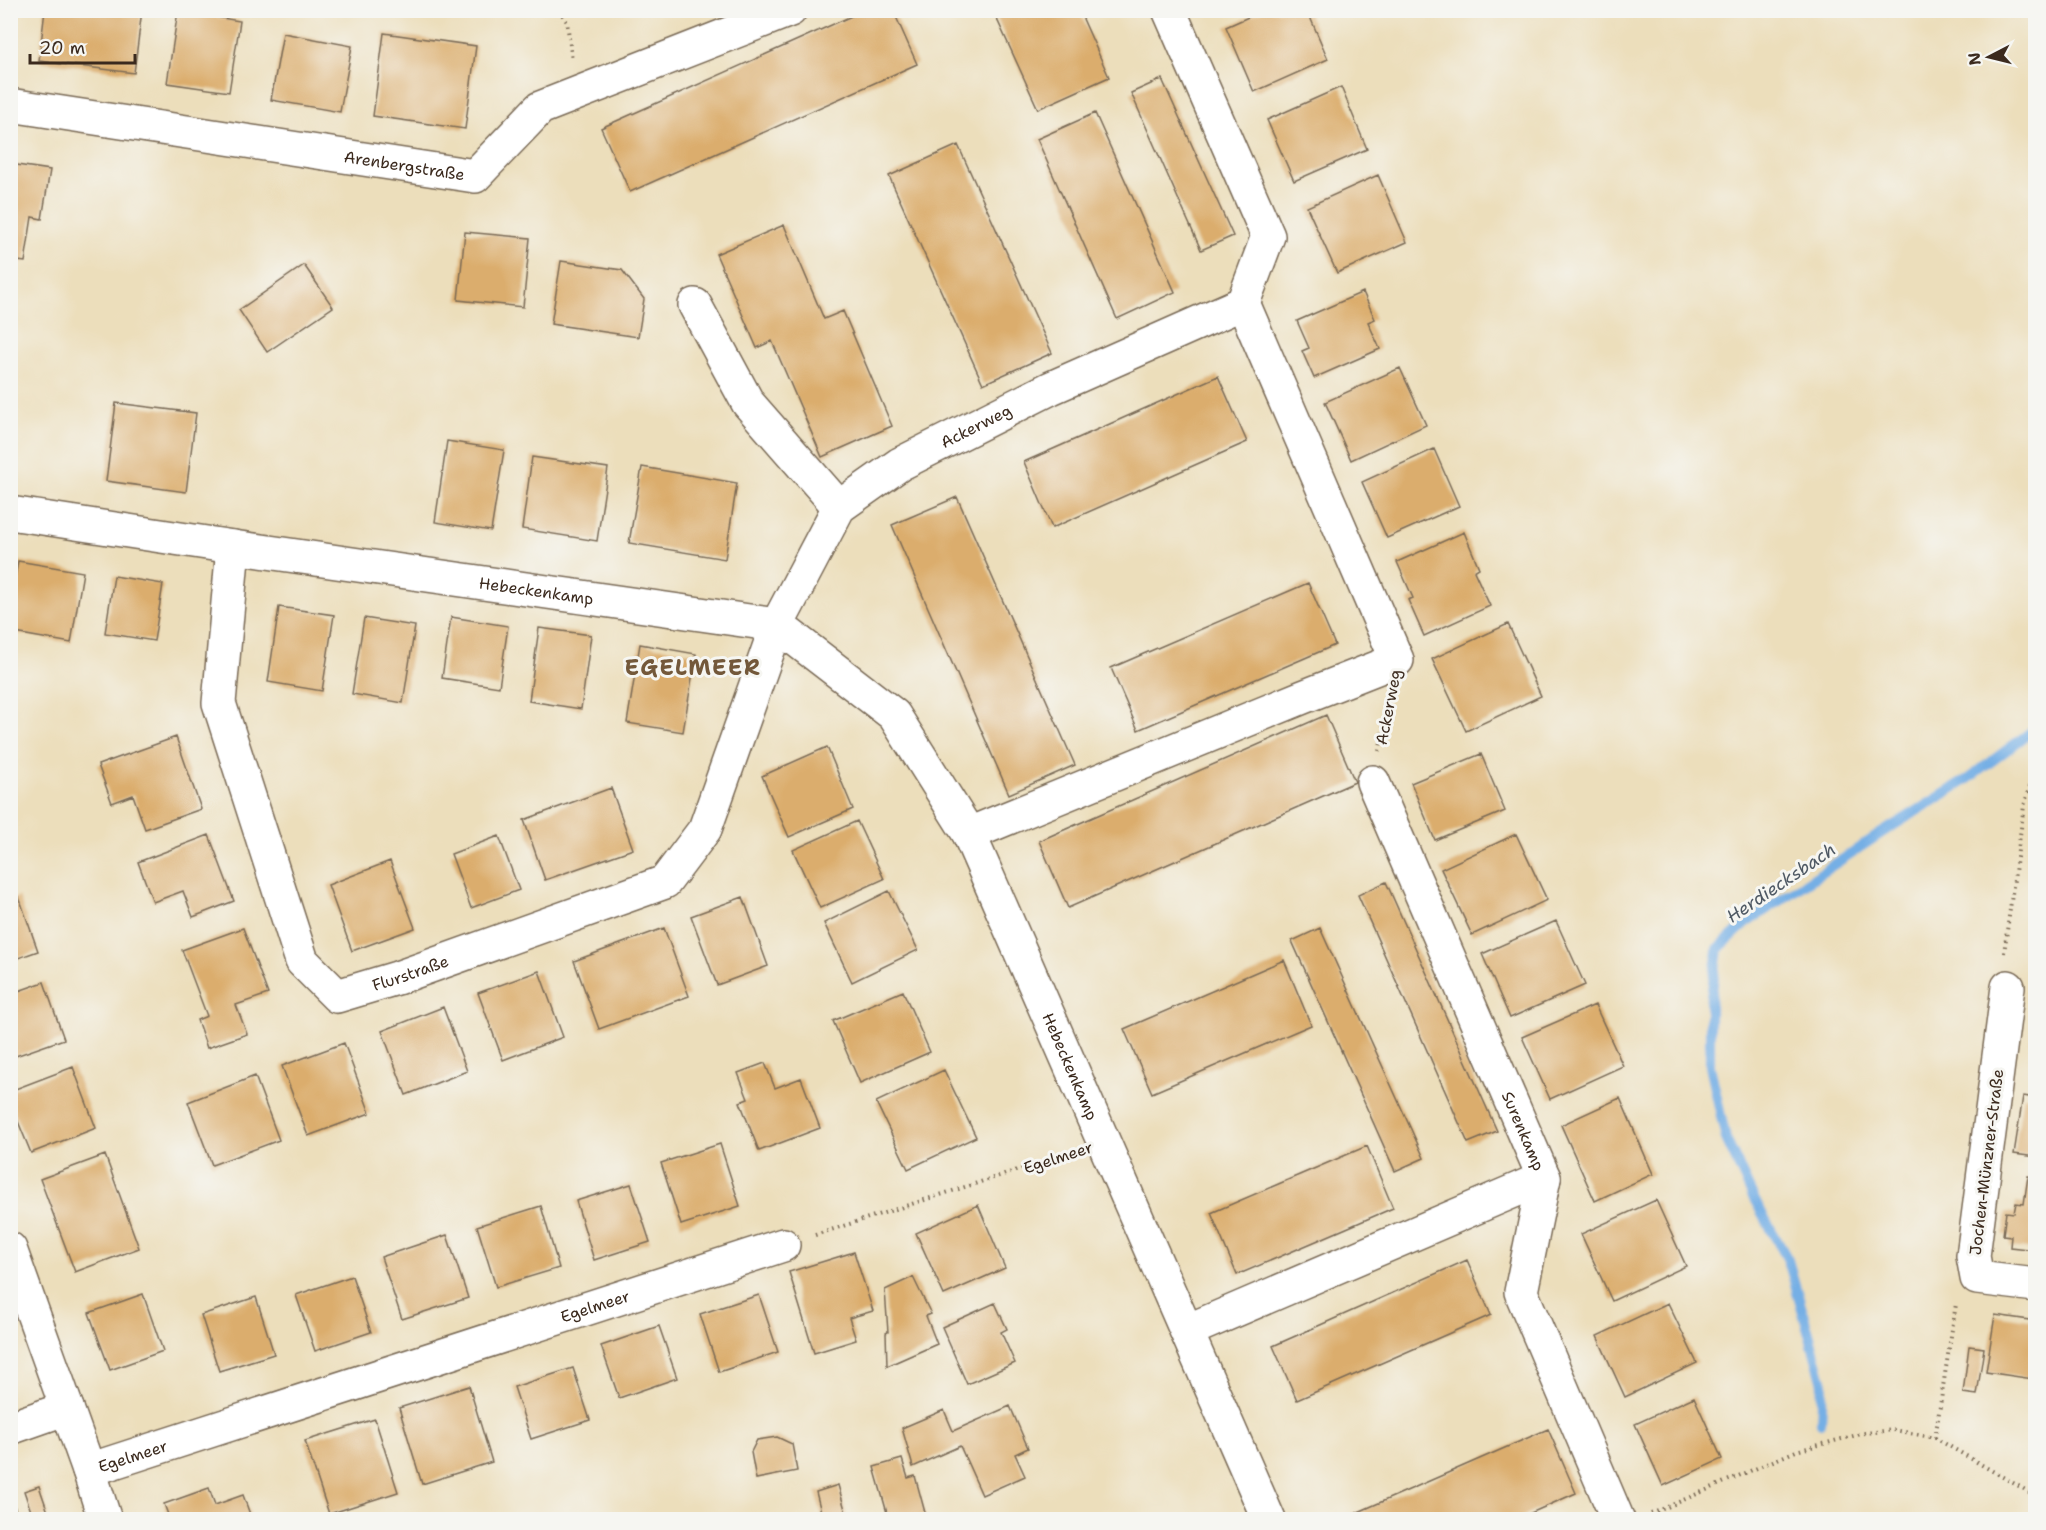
<svg xmlns="http://www.w3.org/2000/svg" width="2046" height="1530" font-family="'Shantell Sans',sans-serif">
  <style>
    .lines { fill: none; stroke-linecap: round; stroke-linejoin: round }
    .stream { stroke: #74afe5; stroke-width: 10 }
    .building { fill: #dbad6d }
    .minor-casing { stroke: #796955; stroke-width: 36 }
    .path { stroke: #796955; stroke-width: 4; stroke-dasharray: 1.5 4.5; stroke-linecap: butt }
    .minor { stroke: #fff; stroke-width: 33 }
    .labels { text-anchor: middle; stroke-width: 6; stroke-linejoin: round; paint-order: stroke }
    .street-label { font-size: 16px; fill: #3b2a1e; stroke: #f6f6f2 }
    .water-label { font-size: 18px; font-style: italic; fill: #4f5964; stroke: #f6f6f2 }
    .district-label { font-size: 22px; font-weight: bold; letter-spacing: 1.5px; fill: #73583a; stroke: #f6f6f2 }
  </style>
  <rect width="100%" height="100%" fill="#f6f6f2"/>
  <filter id="ink" filterUnits="userSpaceOnUse"><feTurbulence type="fractalNoise" baseFrequency=".0167" numOctaves="2"/><feDisplacementMap in="SourceGraphic" scale="12" xChannelSelector="R" yChannelSelector="G"/><feConvolveMatrix kernelMatrix="1 2 1 2 8 2 1 2 1" color-interpolation-filters="sRGB"/></filter>
  <filter id="wash" filterUnits="userSpaceOnUse"><feTurbulence type="fractalNoise" baseFrequency=".008" numOctaves="4" result="noise"/><feDisplacementMap in="SourceGraphic" scale="24" xChannelSelector="R" yChannelSelector="G"/><feGaussianBlur stdDeviation="1.35" result="paint"/><feColorMatrix in="noise" values="0 0 0 0 0 0 0 0 0 0 0 0 0 0 0 0 0 1.4 0 .05"/><feComposite in="paint" operator="in"/></filter>
  <g filter="url(#wash)">
    <rect width="100%" height="100%" fill="#ecdebb"/>
    <g class="lines">
      <path class="stream" d="M1821 1423 1823 1383 1788 1260 1753 1197 1726 1139 1710 1066V1004L1718 949 1746 923 1883 832 1968 779 2036 728"/>
    </g>
    <g id="blocks">
      <path class="building" d="M45 10H142L134 73 39 61Z
        M865 10H893L917 64 630 192 601 128Z
        M1011 10H1079L1109 77 1038 109 996 17Z
        M1264 10H1307L1328 59 1254 92 1226 27Z
        M178 11 240 21 229 92 167 83Z
        M283 33 352 46 340 112 271 100Z
        M384 33 476 46 465 129 373 116Z
        M1162 79 1233 236 1201 250 1131 93Z
        M1341 87 1367 149 1294 181 1267 120Z
        M1095 113 1175 292 1117 319 1037 139Z
        M958 145 1052 353 983 384 889 176Z
        M10 164 50 170 42 219 32 217 25 262 18 261 12 297Z
        M1378 175 1407 242 1337 273 1307 207Z
        M784 225 824 319 843 311 892 426 822 457 772 341 757 348 716 254Z
        M465 232 530 238 523 307 458 300Z
        M561 261 622 270 644 299 638 337 551 324Z
        M304 265 333 307 267 352 239 310Z
        M1363 292 1375 319 1368 322 1380 349 1314 378 1302 351 1309 348 1297 321Z
        M1400 368 1426 425 1351 460 1325 402Z
        M1218 376 1247 442 1052 528 1024 462Z
        M116 403 196 413 186 492 106 481Z
        M447 441 504 450 491 531 435 522Z
        M1434 449 1459 506 1387 538 1362 482Z
        M532 457 608 468 597 541 522 529Z
        M642 467 737 483 725 559 629 543Z
        M957 497 1075 765 1009 794 892 525Z
        M1464 532 1479 568 1474 571 1490 606 1424 636 1408 600 1413 598 1397 562Z
        M18 561 83 572 71 643 10 632V605Z
        M114 576 163 584 154 641 105 633Z
        M1308 583 1335 645 1138 730 1111 668Z
        M279 607 334 615 322 691 268 682Z
        M451 617 508 626 499 687 442 678Z
        M364 618 415 626 403 703 352 694Z
        M1508 624 1541 696 1466 731 1432 659Z
        M539 628 591 635 581 709 529 701Z
        M640 644 696 654 683 732 627 723Z
        M1326 715 1355 782 1068 908 1039 841Z
        M176 737 201 809 145 829 133 795 112 803 98 765Z
        M827 747 853 809 789 837 762 776Z
        M1481 754 1505 811 1435 840 1411 783Z
        M611 788 633 849 545 880 524 820Z
        M857 821 884 879 820 908 793 850Z
        M1516 834 1547 900 1472 935 1441 869Z
        M209 835 234 901 193 917 183 891 153 902 138 862Z
        M499 836 519 890 471 908 451 854Z
        M390 861 415 928 352 951 328 885Z
        M1386 882 1497 1131 1468 1143 1358 895Z
        M889 891 918 950 852 982 824 923Z
        M19 897 38 951 10 961V900Z
        M743 897 768 966 717 985 691 916Z
        M1556 921 1585 985 1510 1018 1482 954Z
        M243 928 268 994 236 1005 247 1034 207 1048 197 1020 207 1016 182 950Z
        M664 928 689 996 599 1029 574 961Z
        M1320 928 1424 1158 1395 1171 1292 941Z
        M1284 960 1311 1025 1152 1093 1124 1029Z
        M539 971 563 1037 503 1060 478 993Z
        M44 982 64 1039 10 1058V994Z
        M903 991 930 1052 860 1083 833 1021Z
        M1595 1005 1623 1066 1550 1099 1522 1037Z
        M443 1007 467 1071 406 1095 382 1031Z
        M2034 1017H2036V1045L2030 1044Z
        M344 1043 370 1113 308 1136 282 1066Z
        M765 1063 775 1088 801 1078 820 1128 759 1151 740 1102 748 1099 738 1073Z
        M73 1067 96 1128 31 1153 10 1102V1091Z
        M944 1070 976 1137 908 1169 876 1102Z
        M255 1076 279 1140 212 1165 188 1102Z
        M2023 1096 2036 1098V1157L2014 1154Z
        M1620 1098 1653 1174 1595 1201 1561 1125Z
        M720 1144 740 1206 681 1225 661 1163Z
        M1367 1146 1393 1208 1237 1275 1211 1213Z
        M105 1155 139 1248 75 1272 40 1179Z
        M2028 1176 2036 1177V1250L2010 1247 2011 1236 2003 1235 2006 1212 2014 1213 2016 1203 2024 1204Z
        M631 1184 650 1242 594 1260 576 1201Z
        M1656 1200 1686 1266 1612 1301 1581 1234Z
        M978 1205 1005 1268 944 1295 916 1233Z
        M541 1206 559 1268 496 1287 477 1226Z
        M447 1235 468 1298 402 1319 381 1257Z
        M854 1252 873 1311 849 1318 856 1340 814 1353 789 1272Z
        M1467 1260 1491 1315 1297 1400 1273 1346Z
        M352 1276 371 1332 315 1351 296 1295Z
        M913 1277 931 1314 926 1316 937 1344 887 1366 886 1333 888 1332 885 1290Z
        M143 1294 163 1351 110 1370 89 1313Z
        M759 1295 778 1352 719 1372 700 1314Z
        M256 1297 274 1354 219 1371 201 1315Z
        M995 1303 1007 1329 1001 1332 1015 1363 967 1384 942 1327Z
        M1668 1303 1697 1363 1625 1397 1597 1336Z
        M1995 1315 2036 1321V1360L2033 1379 1986 1372Z
        M659 1326 677 1378 619 1398 601 1346Z
        M1969 1346 1984 1348 1977 1395 1963 1393Z
        M573 1368 590 1420 531 1439 514 1387Z
        M469 1386 492 1462 422 1484 399 1408Z
        M1694 1397 1722 1459 1663 1486 1635 1424Z
        M1010 1406 1028 1448 1015 1454 1025 1476 982 1495 960 1446 913 1467 902 1428 944 1410 953 1431Z
        M375 1419 398 1492 329 1514 305 1441Z
        M1548 1429 1576 1493 1515 1520H1340Z
        M777 1437 792 1444 797 1471 756 1479 751 1452 757 1440Z
        M902 1459 908 1478 915 1476 927 1520H889L874 1467Z
        M838 1485 848 1520H823L816 1492Z
        M39 1486 49 1515 34 1520 24 1491Z
        M209 1488 215 1505 243 1495 252 1520H170L164 1504Z
        M10 1496H11L19 1520H10Z"/>
    </g>
  </g>
  <g filter="url(#ink)">
    <use href="#blocks" fill-opacity="0" stroke="#796955" stroke-width="1.5"/>
    <g class="lines">
      <defs>
        <g id="minor">
          <path id="s1" d="M10 105 475 176 540 108 790 10"/>
          <path d="M695 305 748 403 839 507"/>
          <path id="s2" d="M10 513 233 547 777 625 894 715 969 834 1269 1520"/>
          <path id="s3" d="M233 547 219 703 302 961 337 996 397 978 665 882 705 829 777 625 839 507 900 464 1051 388 1243 303 1268 236 1169 10"/>
          <path id="s4" d="M1373 782 1544 1178 1521 1292 1618 1520"/>
          <path d="M969 834 1303 697 1397 660 1243 303"/>
          <path d="M2008 987 1973 1256 1977 1278 2036 1285"/>
          <path d="M10 1249 89 1470 105 1520"/>
          <path d="M1187 1331 1544 1178"/>
          <path d="M10 1428 67 1408"/>
          <path id="s5" d="M89 1470 783 1245"/>
        </g>
      </defs>
      <use href="#minor" class="minor-casing"/>
      <path class="path" d="M559 10 567 22 572 61
        M1379 751 1389 699
        M2004 953 2024 806 2031 782 2036 775
        M815 1235 1071 1153
        M1935 1438 1956 1304
        M1651 1514 1796 1451 1865 1433 1895 1430 1935 1438 2036 1496"/>
      <use href="#minor" class="minor"/>
    </g>
  </g>
  <g class="labels">
    <g class="street-label">
      <text dy="6" stroke="none"><textPath href="#s1" startOffset="399">Arenbergstraße</textPath></text>
      <text dy="6" stroke="none"><textPath href="#s3" startOffset="1400">Ackerweg</textPath></text>
      <text dy="6" stroke="none"><textPath href="#s2" startOffset="532">Hebeckenkamp</textPath></text>
      <text transform="translate(1388 707) rotate(-79)" y="6">Ackerweg</text>
      <text dy="6" stroke="none"><textPath href="#s3" startOffset="554">Flurstraße</textPath></text>
      <text dy="6" stroke="none"><textPath href="#s2" startOffset="1317">Hebeckenkamp</textPath></text>
      <text dy="6" stroke="none"><textPath href="#s4" startOffset="380">Surenkamp</textPath></text>
      <text transform="translate(1058 1157) rotate(-18)" y="6">Egelmeer</text>
      <text transform="translate(1986 1162) rotate(-83)" y="6">Jochen-Münzner-Straße</text>
      <text dy="6" stroke="none"><textPath href="#s5" startOffset="532">Egelmeer</textPath></text>
      <text dy="6" stroke="none"><textPath href="#s5" startOffset="46">Egelmeer</textPath></text>
    </g>
    <g class="water-label">
      <text transform="translate(1781 883) rotate(-34)" y="6">Herdiecksbach</text>
    </g>
    <g class="district-label">
      <text x="693" y="675">EGELMEER</text>
    </g>
  </g>
  <rect width="2046" height="1530" fill="none" stroke="#f6f6f2" stroke-width="36"/>
  <g transform="translate(1989 57) rotate(263)" stroke="#f6f6f2" stroke-width="4.5" paint-order="stroke">
  <path d="M0-4.5L10 22L0 15L-10 22Z" fill="#3b2a1e"/>
  <text y="-9" font-size="16" font-weight="bold" text-anchor="middle" fill="#3b2a1e">N</text>
  </g>
  <path d="M30 54v9h105v-9" fill="none" stroke="#3b2a1e" stroke-width="3"/>
  <text x="39" y="54" font-size="18" fill="#3b2a1e" stroke="#f6f6f2" stroke-width="4.5" paint-order="stroke">20 m</text>
</svg>
